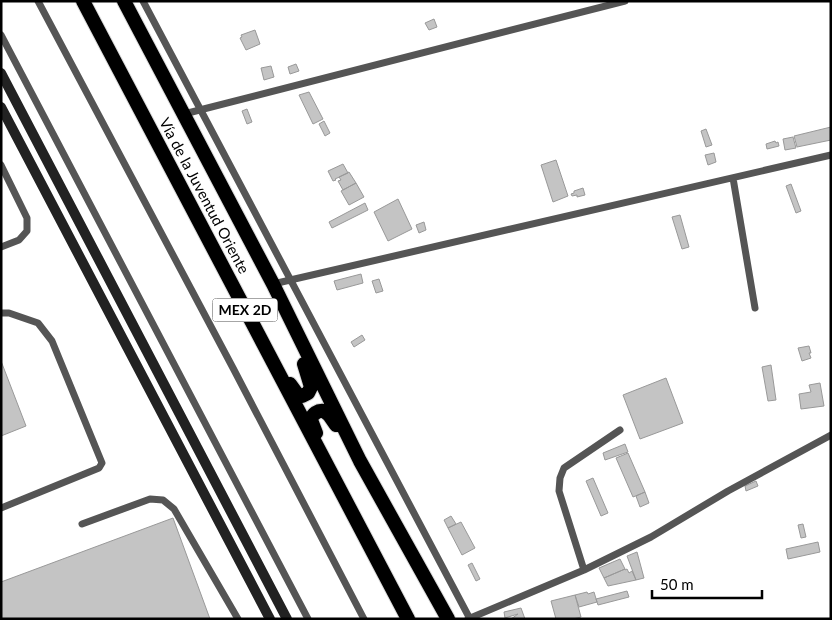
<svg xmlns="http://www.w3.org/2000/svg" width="832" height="620" font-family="Lato,sans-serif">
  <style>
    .building { fill: #c4c4c4; stroke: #999 }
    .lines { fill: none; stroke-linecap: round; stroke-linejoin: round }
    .trunk-casing { stroke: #dbdbdb; stroke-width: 16 }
    .service { stroke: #555; stroke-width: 7 }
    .secondary { stroke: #222; stroke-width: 10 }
    .trunk { stroke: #000; stroke-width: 14 }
    .labels { text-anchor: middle; stroke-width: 5; stroke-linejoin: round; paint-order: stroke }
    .shield { fill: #fff; stroke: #4c4c4c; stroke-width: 1 }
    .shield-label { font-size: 14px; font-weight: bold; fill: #000 }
    .street-label { font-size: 15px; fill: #000; stroke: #fff }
  </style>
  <rect width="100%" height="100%" fill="#fff"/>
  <path class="building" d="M434 19 437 27 429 30 425 23Z
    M255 30 260 44 246 50 240 38 242 37 241 35Z
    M296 64 299 71 290 74 288 67Z
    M271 66 274 77 264 80 261 68Z
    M309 92 323 119 313 124 299 95Z
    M247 109 252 122 247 124 242 111Z
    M324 121 330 133 325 136 319 124Z
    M831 127V140L797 147 794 136Z
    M706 129 712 145 706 147 701 131Z
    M793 137 796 148 785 150 783 139Z
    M775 141 776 143 778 142 779 146 767 149 766 144Z
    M714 153 716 162 708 165 705 155Z
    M556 160 568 196 553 202 541 165Z
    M343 164 348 173 335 179 336 180 333 181 328 171Z
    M349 172 356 183 343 190 338 181 341 180 339 177Z
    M356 183 364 197 349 205 341 191Z
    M791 184 801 211 796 213 786 186Z
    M583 188 585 195 577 197V195L572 196 571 194 574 193V191Z
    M398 199 412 229 388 241 374 212Z
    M365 203 368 210 332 228 329 222Z
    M680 215 689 247 682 249 672 217Z
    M424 222 426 230 419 233 416 225Z
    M361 274 363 283 337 290 334 281Z
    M379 279 383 291 376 293 372 281Z
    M362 335 365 340 354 347 351 342Z
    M809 346 811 353H809L811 358 802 361 798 348Z
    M1 361 26 426 1 436Z
    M771 365 776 400 768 401 762 367Z
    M666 378 683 423 640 439 623 395Z
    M820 383 824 406 801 409 799 394 811 392 809 385Z
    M625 444 628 452 605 460 603 453Z
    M628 453 645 492 633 497 616 458Z
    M593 478 608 513 601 516 586 481Z
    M756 481 758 486 746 491 745 486Z
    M645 492 649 503 640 507 636 496Z
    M451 516 456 524 448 528 444 520Z
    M173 518 210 619H1V582Z
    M461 522 475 548 462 555 448 528Z
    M803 524 806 537 801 538 798 525Z
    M818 542 820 552 788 559 786 549Z
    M637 552 644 578 636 580 627 556Z
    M620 559 625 569 604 578 599 568Z
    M472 563 480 579 476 581 468 565Z
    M625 569V570L627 569 629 573 632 571 636 580 608 586 604 578Z
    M627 591 629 597 598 605 596 599Z
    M587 592 588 594 594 592 597 602 579 607 575 595Z
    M575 595 581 617 573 619H556L551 601Z
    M521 608 525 619H511L518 614 505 618 504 612Z"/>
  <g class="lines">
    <defs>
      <path id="trunk" d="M83 1 408 619
        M124 1 273 284 360 461 448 619
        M290 384 298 395 302 396 308 393 311 387 304 364
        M316 433 311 420C312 414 318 410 324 411L329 415 336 425"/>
    </defs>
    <use href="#trunk" class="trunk-casing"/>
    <path class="service" d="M38 1 233 368 364 619
      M143 1 470 619
      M1 35 308 619
      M184 114 625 1
      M1 165 27 218V231L19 240 1 247
      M733 178 755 308
      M273 284 831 155
      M1 313H9L38 323 52 341 102 463 99 468 1 508
      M82 524 150 499 163 500 174 509 238 619
      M584 570 559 491 560 478 564 468 620 430
      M468 619 584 570 651 537 728 491 831 435"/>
    <path class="secondary" d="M1 73 287 619
      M1 107 270 619"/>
    <use href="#trunk" class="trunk"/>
  </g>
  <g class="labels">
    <rect class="shield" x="212.5" y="298.5" width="65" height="23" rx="4"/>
    <g class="shield-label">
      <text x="245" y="315">MEX 2D</text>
    </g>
    <g class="street-label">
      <text transform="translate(204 196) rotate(62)" y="5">Vía de la Juventud Oriente</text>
    </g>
  </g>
  <rect width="832" height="620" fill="none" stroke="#000000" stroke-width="5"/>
  <path d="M652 590v8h110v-8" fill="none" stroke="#000000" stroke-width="2.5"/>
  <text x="660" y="590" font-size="15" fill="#000000" stroke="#ffffff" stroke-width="4" paint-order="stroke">50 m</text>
</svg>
